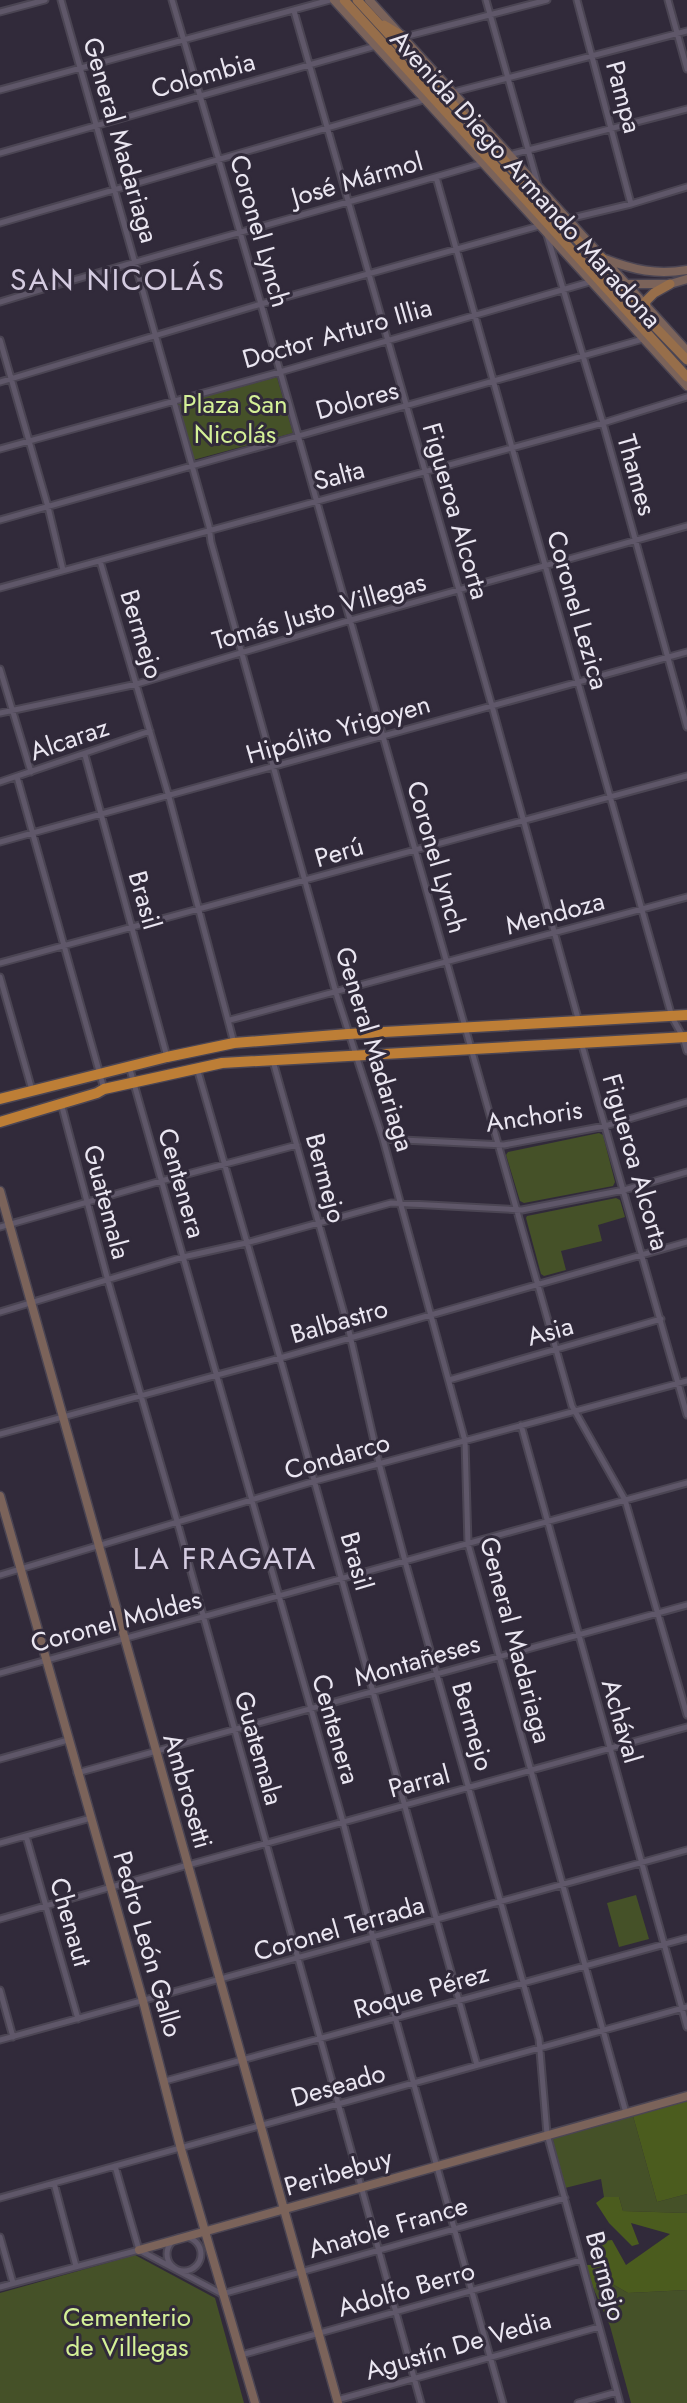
<svg xmlns="http://www.w3.org/2000/svg" width="687" height="2403" font-family="Jost,sans-serif">
  <style>
    .green { fill: #455128 }
    .forest { fill: #4b5c1e }
    .lines { fill: none; stroke-linecap: round; stroke-linejoin: round }
    .street-casing { stroke: #4b4553; stroke-width: 9 }
    .secondary-casing { stroke: #4b4553; stroke-width: 11 }
    .primary-casing { stroke: #4b4553; stroke-width: 12 }
    .highway-casing { stroke: #4b4553; stroke-width: 13 }
    .street { stroke: #5f5769; stroke-width: 5 }
    .secondary { stroke: #7b635a; stroke-width: 8 }
    .primary { stroke: #976e4a; stroke-width: 9 }
    .highway { stroke: #bd7e36; stroke-width: 10 }
    .labels { text-anchor: middle; stroke-width: 6; stroke-linejoin: round; paint-order: stroke }
    .street-label { font-size: 26px; fill: #eae6f1; stroke: #312a3a }
    .park-label { font-size: 26px; fill: #d4f097; stroke: #312a3a }
    .quarter-label { font-size: 30px; letter-spacing: 2px; fill: #d5cce1; stroke: #312a3a }
  </style>
  <rect width="100%" height="100%" fill="#312a3a"/>
  <path class="green" d="M277 377 293 433 193 460 177 404Z
    M599 1133 603 1135 615 1182 613 1186 524 1203 520 1201 506 1155 508 1152Z
    M616 1198 620 1200 625 1217 598 1225 602 1241 561 1251 566 1270 544 1276 541 1274 526 1218 527 1216Z
    M636 1895 649 1939 619 1947 607 1903Z
    M633 2116 657 2202 687 2194V2213L623 2211 619 2197H604L601 2179 565 2188 552 2136Z
    M135 2255 215 2298 244 2403H0V2293Z
    M602 2278 628 2293 687 2290V2403H631L610 2326 594 2290Z"/>
  <path class="forest" d="M687 2099V2194L657 2202 633 2116Z
    M604 2197H619L623 2211 687 2213V2290L628 2293 602 2278 594 2290 586 2265H607L594 2242 612 2240 626 2265 670 2234 631 2223 639 2244 632 2246 609 2223 596 2203Z"/>
  <g class="lines">
    <defs>
      <path id="street" d="M61 0 209 526 211 542 336 993 383 1139 465 1441 468 1544 626 2113
        M172 0 261 304 572 1406 625 1500 687 1715
        M486 0 538 185
        M577 0 631 204
        M668 0 687 69
        M294 11 492 706 579 1022
        M0 12 45 0
        M404 37 547 0
        M0 90 330 0
        M450 93 687 31
        M0 153 376 46
        M509 155 687 109
        M436 177 672 1017 683 1037 687 1051
        M0 223 427 99
        M547 235 603 423 687 727
        M0 302C160 253 322 211 483 163
        M0 340 48 507 63 570
        M0 382 261 304 539 226 631 204 687 187
        M0 449 280 372 593 281
        M0 520 643 339
        M100 561 169 797 234 1043
        M0 588 603 423 687 397
        M0 669 31 772
        M0 713 137 684 351 620 687 526
        M85 755 167 1057
        M17 777 104 1089
        M0 782 150 731
        M0 842 687 652
        M0 963 687 776
        M0 977 32 1090
        M230 1020 687 897
        M581 1042 687 1415
        M273 1061 349 1331 379 1463 405 1561 539 2039 547 2134 620 2403
        M129 1066 343 1822 373 1938 503 2403
        M197 1068 280 1358 477 2065
        M61 1103 108 1281 177 1521 421 2403
        M383 1139 504 1145 605 1126 687 1102
        M0 1227 161 1181 297 1145
        M0 1312 183 1257 246 1243 391 1203 522 1210 624 1190 687 1172
        M449 1380 661 1319
        M521 1425 687 2027
        M0 1434 280 1358 687 1242
        M0 1575 315 1481 687 1381
        M0 1673 687 1483
        M0 1759 68 1740
        M77 1773 687 1605
        M26 1836 78 2019
        M0 1843 91 1818
        M0 1919 188 1865 687 1727
        M0 1990 13 2037
        M0 2040 687 1850
        M165 2081 687 1938
        M115 2166 139 2250
        M54 2183 76 2266
        M0 2198 687 2007
        M0 2237 13 2283
        M167 2254a17 17 0 1 1 34 0a17 17 0 1 1-34 0Z
        M139 2250 222 2294 565 2198
        M0 2287 139 2250
        M241 2355 581 2260
        M337 2400 599 2327
        M578 2403 617 2392"/>
      <path id="secondary" d="M334 0 687 386
        M369 0 687 351
        M605 259C634 270 656 275 687 270
        M628 284H670L687 279
        M0 1191 338 2403
        M0 1496 143 2001 181 2149 255 2403
        M139 2250 687 2096"/>
      <path id="primary" d="M344 0 687 377
        M357 0 584 247 611 281 687 360
        M384 25 404 37 408 55
        M589 250 602 258
        M648 317 645 312 646 301 654 293 670 284"/>
      <path id="highway" d="M0 1099 167 1057 234 1043 348 1034 687 1015
        M0 1122 97 1093 104 1089 222 1063 687 1037"/>
    </defs>
    <use href="#street" class="street-casing"/>
    <use href="#secondary" class="secondary-casing"/>
    <use href="#primary" class="primary-casing"/>
    <use href="#highway" class="highway-casing"/>
    <use href="#street" class="street"/>
    <use href="#secondary" class="secondary"/>
    <use href="#primary" class="primary"/>
    <use href="#highway" class="highway"/>
  </g>
  <g class="labels">
    <g class="street-label">
      <text transform="translate(203 75) rotate(-16)" y="9">Colombia</text>
      <text transform="translate(624 97) rotate(75)" y="9">Pampa</text>
      <text transform="translate(121 140) rotate(74)" y="9">General Madariaga</text>
      <text transform="translate(357 179) rotate(-16)" y="9">José Mármol</text>
      <text transform="translate(526 179) rotate(48)" y="9">Avenida Diego Armando Maradona</text>
      <text transform="translate(260 231) rotate(74)" y="9">Coronel Lynch</text>
      <text transform="translate(337 333) rotate(-16)" y="9">Doctor Arturo Illia</text>
      <text transform="translate(357 400) rotate(-15)" y="9">Dolores</text>
      <text transform="translate(339 475) rotate(-15)" y="9">Salta</text>
      <text transform="translate(637 475) rotate(74)" y="9">Thames</text>
      <text transform="translate(456 511) rotate(74)" y="9">Figueroa Alcorta</text>
      <text transform="translate(578 610) rotate(74)" y="9">Coronel Lezica</text>
      <text transform="translate(319 611) rotate(-16)" y="9">Tomás Justo Villegas</text>
      <text transform="translate(142 634) rotate(73)" y="9">Bermejo</text>
      <text transform="translate(338 729) rotate(-16)" y="9">Hipólito Yrigoyen</text>
      <text transform="translate(69 739) rotate(-19)" y="9">Alcaraz</text>
      <text transform="translate(339 852) rotate(-16)" y="9">Perú</text>
      <text transform="translate(437 857) rotate(74)" y="9">Coronel Lynch</text>
      <text transform="translate(145 900) rotate(74)" y="9">Brasil</text>
      <text transform="translate(555 913) rotate(-15)" y="9">Mendoza</text>
      <text transform="translate(375 1049) rotate(73)" y="9">General Madariaga</text>
      <text transform="translate(534 1116) rotate(-8)" y="9">Anchoris</text>
      <text transform="translate(636 1162) rotate(74)" y="9">Figueroa Alcorta</text>
      <text transform="translate(326 1178) rotate(75)" y="9">Bermejo</text>
      <text transform="translate(182 1183) rotate(74)" y="9">Centenera</text>
      <text transform="translate(107 1202) rotate(75)" y="9">Guatemala</text>
      <text transform="translate(339 1321) rotate(-16)" y="9">Balbastro</text>
      <text transform="translate(550 1331) rotate(-16)" y="9">Asia</text>
      <text transform="translate(337 1456) rotate(-16)" y="9">Condarco</text>
      <text transform="translate(357 1561) rotate(74)" y="9">Brasil</text>
      <text transform="translate(116 1621) rotate(-15)" y="9">Coronel Moldes</text>
      <text transform="translate(516 1640) rotate(75)" y="9">General Madariaga</text>
      <text transform="translate(417 1660) rotate(-16)" y="9">Montañeses</text>
      <text transform="translate(622 1721) rotate(74)" y="9">Achával</text>
      <text transform="translate(473 1726) rotate(74)" y="9">Bermejo</text>
      <text transform="translate(336 1729) rotate(74)" y="9">Centenera</text>
      <text transform="translate(259 1748) rotate(74)" y="9">Guatemala</text>
      <text transform="translate(419 1781) rotate(-15)" y="9">Parral</text>
      <text transform="translate(188 1791) rotate(74)" y="9">Ambrosetti</text>
      <text transform="translate(71 1922) rotate(74)" y="9">Chenaut</text>
      <text transform="translate(339 1928) rotate(-16)" y="9">Coronel Terrada</text>
      <text transform="translate(148 1944) rotate(74)" y="9">Pedro León Gallo</text>
      <text transform="translate(421 1991) rotate(-16)" y="9">Roque Pérez</text>
      <text transform="translate(338 2085) rotate(-16)" y="9">Deseado</text>
      <text transform="translate(338 2172) rotate(-16)" y="9">Peribebuy</text>
      <text transform="translate(388 2227) rotate(-16)" y="9">Anatole France</text>
      <text transform="translate(606 2276) rotate(75)" y="9">Bermejo</text>
      <text transform="translate(406 2289) rotate(-16)" y="9">Adolfo Berro</text>
      <text transform="translate(458 2345) rotate(-16)" y="9">Agustín De Vedia</text>
    </g>
    <g class="park-label">
      <text x="235" y="413">Plaza San<tspan x="235" dy="30">Nicolás</tspan></text>
      <text x="127" y="2326">Cementerio<tspan x="127" dy="30">de Villegas</tspan></text>
    </g>
    <g class="quarter-label">
      <text x="118" y="290">SAN NICOLÁS</text>
      <text x="225" y="1569">LA FRAGATA</text>
    </g>
  </g>
</svg>
